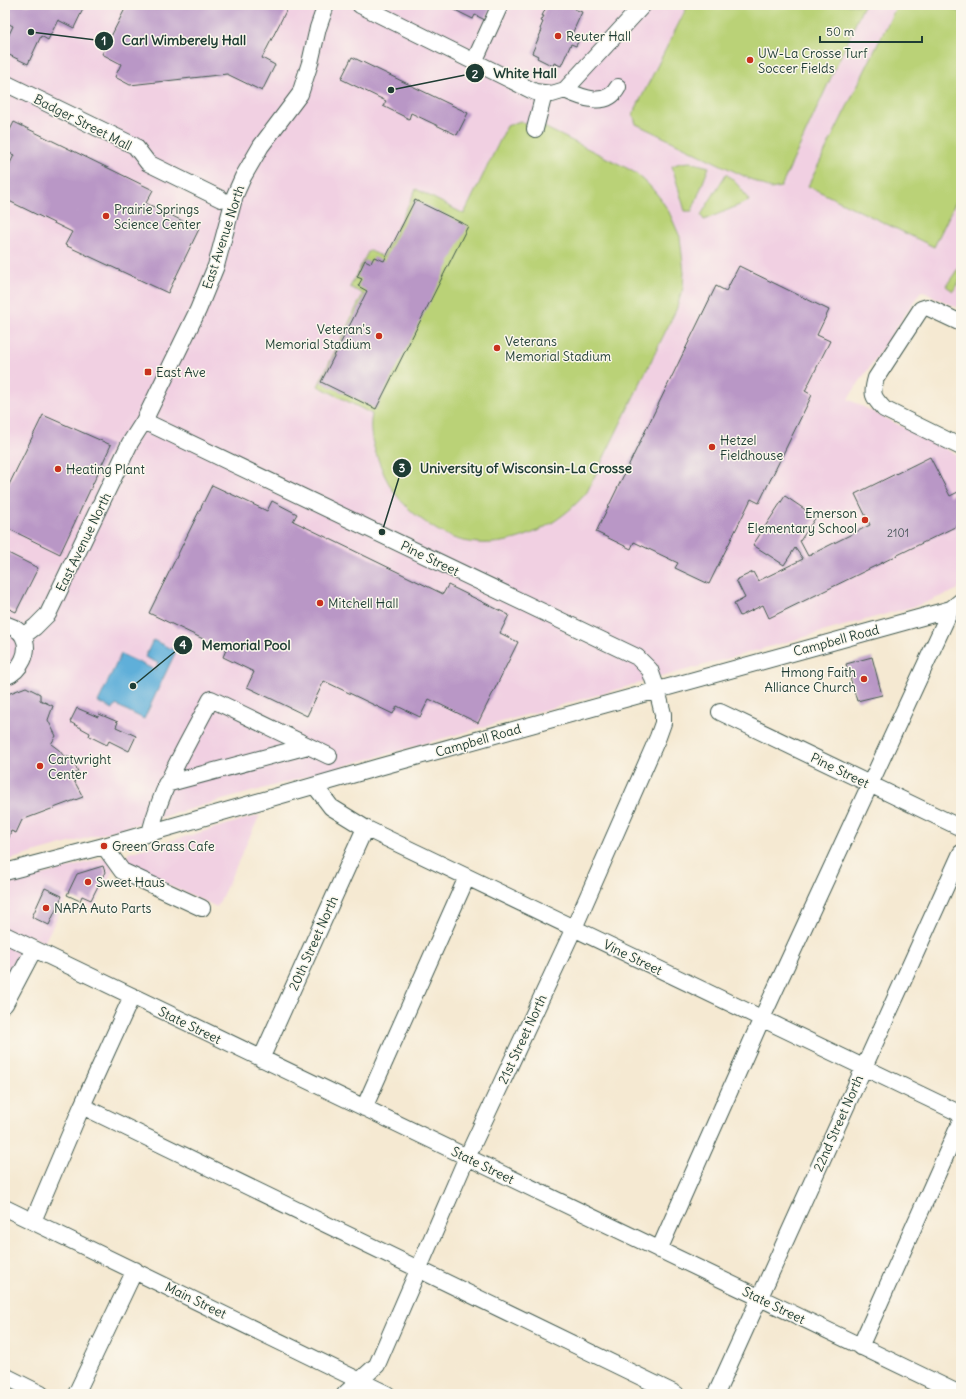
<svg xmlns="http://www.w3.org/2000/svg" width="966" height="1399" font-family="Delius,sans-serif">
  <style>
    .built { fill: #f1d0e2 }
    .green { fill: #bad277; stroke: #6c8856 }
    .water { fill: #5eafd9; stroke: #3e7686 }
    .building { fill: #b997c6 }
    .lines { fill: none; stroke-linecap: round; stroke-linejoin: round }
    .minor-casing { stroke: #3f574c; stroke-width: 18 }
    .minor { stroke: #fff; stroke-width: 16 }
    .poi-dot { fill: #c8321e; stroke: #fbf7ec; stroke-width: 1.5 }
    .labels { text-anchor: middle; stroke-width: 3; stroke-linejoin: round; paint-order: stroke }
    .number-label { font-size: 11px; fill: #465458 }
    .poi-label { font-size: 13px; fill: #1f3d34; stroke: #fbf7ec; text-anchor: start }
    .street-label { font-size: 13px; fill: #1f3d34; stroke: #fbf7ec }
    .leader { fill: none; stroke: #1f3d34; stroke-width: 1.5 }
    .callout-dot { fill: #1f3d34; stroke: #fbf7ec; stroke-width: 1.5 }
    .mark-label { font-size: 12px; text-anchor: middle; font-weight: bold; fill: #fff }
    .callout-label { font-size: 14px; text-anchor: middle; font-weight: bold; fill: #1f3d34; stroke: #fbf7ec; stroke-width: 3; stroke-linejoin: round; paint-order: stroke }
  </style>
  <rect width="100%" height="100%" fill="#fbf7ec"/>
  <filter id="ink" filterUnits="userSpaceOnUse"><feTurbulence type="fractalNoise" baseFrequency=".025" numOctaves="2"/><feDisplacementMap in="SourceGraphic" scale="8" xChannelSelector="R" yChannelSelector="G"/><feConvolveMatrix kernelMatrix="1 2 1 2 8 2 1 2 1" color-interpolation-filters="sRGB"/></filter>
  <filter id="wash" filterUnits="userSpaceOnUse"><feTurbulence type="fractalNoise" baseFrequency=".012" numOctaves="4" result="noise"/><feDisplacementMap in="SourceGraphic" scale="16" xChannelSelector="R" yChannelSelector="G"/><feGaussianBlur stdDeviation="0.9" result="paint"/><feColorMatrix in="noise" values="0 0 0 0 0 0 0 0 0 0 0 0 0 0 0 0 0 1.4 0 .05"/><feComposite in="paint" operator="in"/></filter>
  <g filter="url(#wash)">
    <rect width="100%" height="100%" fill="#f5e9d2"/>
    <path class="built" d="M5 5H961V309L921 291 848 399 961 457V583L957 590 922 604 5 861Z
      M260 815 217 907 126 865 128 853Z
      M107 857 114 868 94 908 68 896 44 943 29 935 5 981V885Z"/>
    <path class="green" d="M688 5H864L781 187 771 189 636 124 633 114Z
      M897 5H945L959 12 961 10V191L934 247 808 186Z
      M520 121 531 127 542 126 625 167 637 174 649 185 660 198 669 212 680 237 684 272 683 288 676 310 587 492C558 527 510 551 464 541 448 538 433 528 421 519 402 505 389 488 381 467 374 449 368 433 372 414L318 386 363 294 350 287 369 250 383 257 416 189 464 214 507 126Z
      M690 162 709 167 692 211H685L672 166 680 163Z
      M726 174C736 182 743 190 749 201L704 220 701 215Z
      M961 264V279L953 291 946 286Z"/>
    <path class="water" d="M153 640 176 651 144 719 116 705 113 709 98 702 121 654 155 670 158 663 145 657Z"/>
    <g id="blocks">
      <path class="building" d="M5 5H85L74 28 58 20 48 40 41 36 28 64 5 53V43L13 26 5 22Z
        M127 5H280L287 9 262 58 275 65 262 91 227 74 130 85 115 77 121 64 102 54Z
        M445 5H492L485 20 475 15 473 19Z
        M547 5H576L574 9 582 12 572 34 580 37 576 46 571 44 561 66 554 63 553 66 537 58 538 56 532 53 542 30 540 29 543 22 541 21 544 16H542Z
        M352 57 468 113 457 135 411 113 409 119 383 106 386 101 341 79Z
        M14 122 153 190 146 203 199 229 168 293 65 245 72 232 5 199V174L14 155 5 151V140Z
        M415 200 468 226 376 409 321 382 367 291 358 286 362 279 357 277 365 260 371 263 374 257 384 261Z
        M739 266 829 310 817 335 830 341 805 391 812 395 759 503 751 499 709 584 675 568 678 563 634 542 631 549 596 532 716 286 726 291Z
        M43 415 111 445 60 554 5 527V493Z
        M930 457 950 496 958 492 961 497V524L769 618 763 605 740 616 734 604 745 598 736 580 753 572 758 581 803 559 795 548 784 565 753 545 785 496 816 517 800 541 808 556 870 525 855 494Z
        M212 485 267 511 272 501 297 514 293 521 443 594 448 585 509 615 500 633 518 642 478 723 429 699 420 717 397 706 393 714 324 681 307 716 247 687 254 672 223 657 226 650 149 613Z
        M6 552 38 568 16 612 5 607Z
        M872 657 882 695 857 701 846 664Z
        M26 687 40 694V700L53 706 48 720 56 736 51 744 59 750 63 755 73 759 78 772 71 775 83 797 22 820 16 833 11 831 5 849V695Z
        M77 708 98 717 99 714 118 722 116 727 136 736 129 751 109 741 107 745 89 736 90 733 70 722Z
        M103 866 105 872 91 900 82 896 80 901 67 895 77 874Z
        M45 888 62 896 49 925 32 917Z"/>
    </g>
  </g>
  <g filter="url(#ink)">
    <use href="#blocks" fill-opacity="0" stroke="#3f574c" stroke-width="1"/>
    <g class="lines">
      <defs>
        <path id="minor" d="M360 5 535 92 552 94 565 90 643 5
          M474 62 500 5
          M5 83 135 146 148 163 221 199
          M565 90C582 98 607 108 618 87
          M535 129 544 94
          M961 323 927 307 921 309 876 378C871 395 873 397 884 409L961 447
          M144 421 637 657 650 670 657 690 663 714V723L658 737 574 928 467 1157 377 1365 345 1394
          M5 624C11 626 19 629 23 636 31 651 21 671 5 677
          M23 636 35 627 48 614 130 443 144 421 198 310 216 266 235 195 243 177 261 146 300 94 310 63 318 28 326 5
          M720 712 961 828
          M166 784 308 746
          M315 786 331 807 365 828 961 1114
          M150 833C162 785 188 743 211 699L329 756
          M104 846 122 871 202 908
          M5 872 104 846 379 767 951 609 961 601
          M5 935 960 1394
          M5 1004 34 949
          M261 1059 365 828
          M82 1106 676 1394
          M364 1108 467 877
          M5 1208 387 1394
          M33 1221 82 1106 132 996
          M659 1250 762 1018 951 609
          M860 1347 961 1121
          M5 1376 41 1394
          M76 1394 135 1270
          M716 1394 961 853"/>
      </defs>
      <use href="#minor" class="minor-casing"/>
      <use href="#minor" class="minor"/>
    </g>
  </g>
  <g class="poi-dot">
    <circle cx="558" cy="36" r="4"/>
    <circle cx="750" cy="60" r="4"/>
    <circle cx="106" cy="216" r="4"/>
    <circle cx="379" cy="336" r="4"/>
    <circle cx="497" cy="348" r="4"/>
    <rect x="144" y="368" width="8" height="8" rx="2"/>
    <circle cx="712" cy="447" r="4"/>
    <circle cx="58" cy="469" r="4"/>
    <circle cx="865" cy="520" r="4"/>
    <circle cx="320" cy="603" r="4"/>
    <circle cx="864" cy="679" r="4"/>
    <circle cx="40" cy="766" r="4"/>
    <circle cx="104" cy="846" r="4"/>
    <circle cx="88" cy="882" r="4"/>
    <circle cx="46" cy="908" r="4"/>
  </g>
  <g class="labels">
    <g class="number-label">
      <text x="898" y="537">2101</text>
    </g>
    <g class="poi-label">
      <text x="566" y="41">Reuter Hall</text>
      <text x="758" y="58">UW-La Crosse Turf<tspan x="758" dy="15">Soccer Fields</tspan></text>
      <text x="114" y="214">Prairie Springs<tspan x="114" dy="15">Science Center</tspan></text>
      <text x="371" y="334" text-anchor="end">Veteran's<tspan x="371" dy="15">Memorial Stadium</tspan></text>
      <text x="505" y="346">Veterans<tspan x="505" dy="15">Memorial Stadium</tspan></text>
      <text x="156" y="377">East Ave</text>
      <text x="720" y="445">Hetzel<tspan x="720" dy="15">Fieldhouse</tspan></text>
      <text x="66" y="474">Heating Plant</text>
      <text x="857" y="518" text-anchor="end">Emerson<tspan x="857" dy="15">Elementary School</tspan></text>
      <text x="328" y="608">Mitchell Hall</text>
      <text x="856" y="677" text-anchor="end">Hmong Faith<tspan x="856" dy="15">Alliance Church</tspan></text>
      <text x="48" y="764">Cartwright<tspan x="48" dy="15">Center</tspan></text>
      <text x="112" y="851">Green Grass Cafe</text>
      <text x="96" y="887">Sweet Haus</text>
      <text x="54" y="913">NAPA Auto Parts</text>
    </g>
    <g class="street-label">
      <text transform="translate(83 122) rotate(27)" y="5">Badger Street Mall</text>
      <text transform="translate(223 237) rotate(-72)" y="5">East Avenue North</text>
      <text transform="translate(83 542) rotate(-64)" y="5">East Avenue North</text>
      <text transform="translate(430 558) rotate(26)" y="5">Pine Street</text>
      <text transform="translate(836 640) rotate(-15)" y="5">Campbell Road</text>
      <text transform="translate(478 740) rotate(-16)" y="5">Campbell Road</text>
      <text transform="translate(840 770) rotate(26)" y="5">Pine Street</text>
      <text transform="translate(313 943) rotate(-66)" y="5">20th Street North</text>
      <text transform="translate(633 957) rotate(26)" y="5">Vine Street</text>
      <text transform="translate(190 1025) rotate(26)" y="5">State Street</text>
      <text transform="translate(522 1039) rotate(-65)" y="5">21st Street North</text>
      <text transform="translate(838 1123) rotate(-66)" y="5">22nd Street North</text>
      <text transform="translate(483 1165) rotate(26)" y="5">State Street</text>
      <text transform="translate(196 1300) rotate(26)" y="5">Main Street</text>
      <text transform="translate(774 1305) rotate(26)" y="5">State Street</text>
    </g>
  </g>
  <path class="leader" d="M31 32L104 41M391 90L475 73M382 532L402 468M133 686L183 645"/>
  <g class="callout-dot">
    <circle cx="31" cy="32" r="4"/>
    <circle cx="391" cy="90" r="4"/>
    <circle cx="382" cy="532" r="4"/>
    <circle cx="133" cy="686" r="4"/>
    <circle cx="104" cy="41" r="10"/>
    <circle cx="475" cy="73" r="10"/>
    <circle cx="402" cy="468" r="10"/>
    <circle cx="183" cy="645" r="10"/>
  </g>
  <g class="mark-label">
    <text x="104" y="45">1</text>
    <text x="475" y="78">2</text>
    <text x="402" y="472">3</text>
    <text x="183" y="649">4</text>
  </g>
  <g class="callout-label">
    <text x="184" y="45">Carl Wimberely Hall</text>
    <text x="525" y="78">White Hall</text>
    <text x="526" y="473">University of Wisconsin-La Crosse</text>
    <text x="246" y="650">Memorial Pool</text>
  </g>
  <rect width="966" height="1399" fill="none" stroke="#fbf7ec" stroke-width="20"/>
  <path d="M820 36v6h102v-6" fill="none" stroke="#1f3d34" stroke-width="2"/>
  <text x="826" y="36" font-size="12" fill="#1f3d34" stroke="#fbf7ec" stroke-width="3" paint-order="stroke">50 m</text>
</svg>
